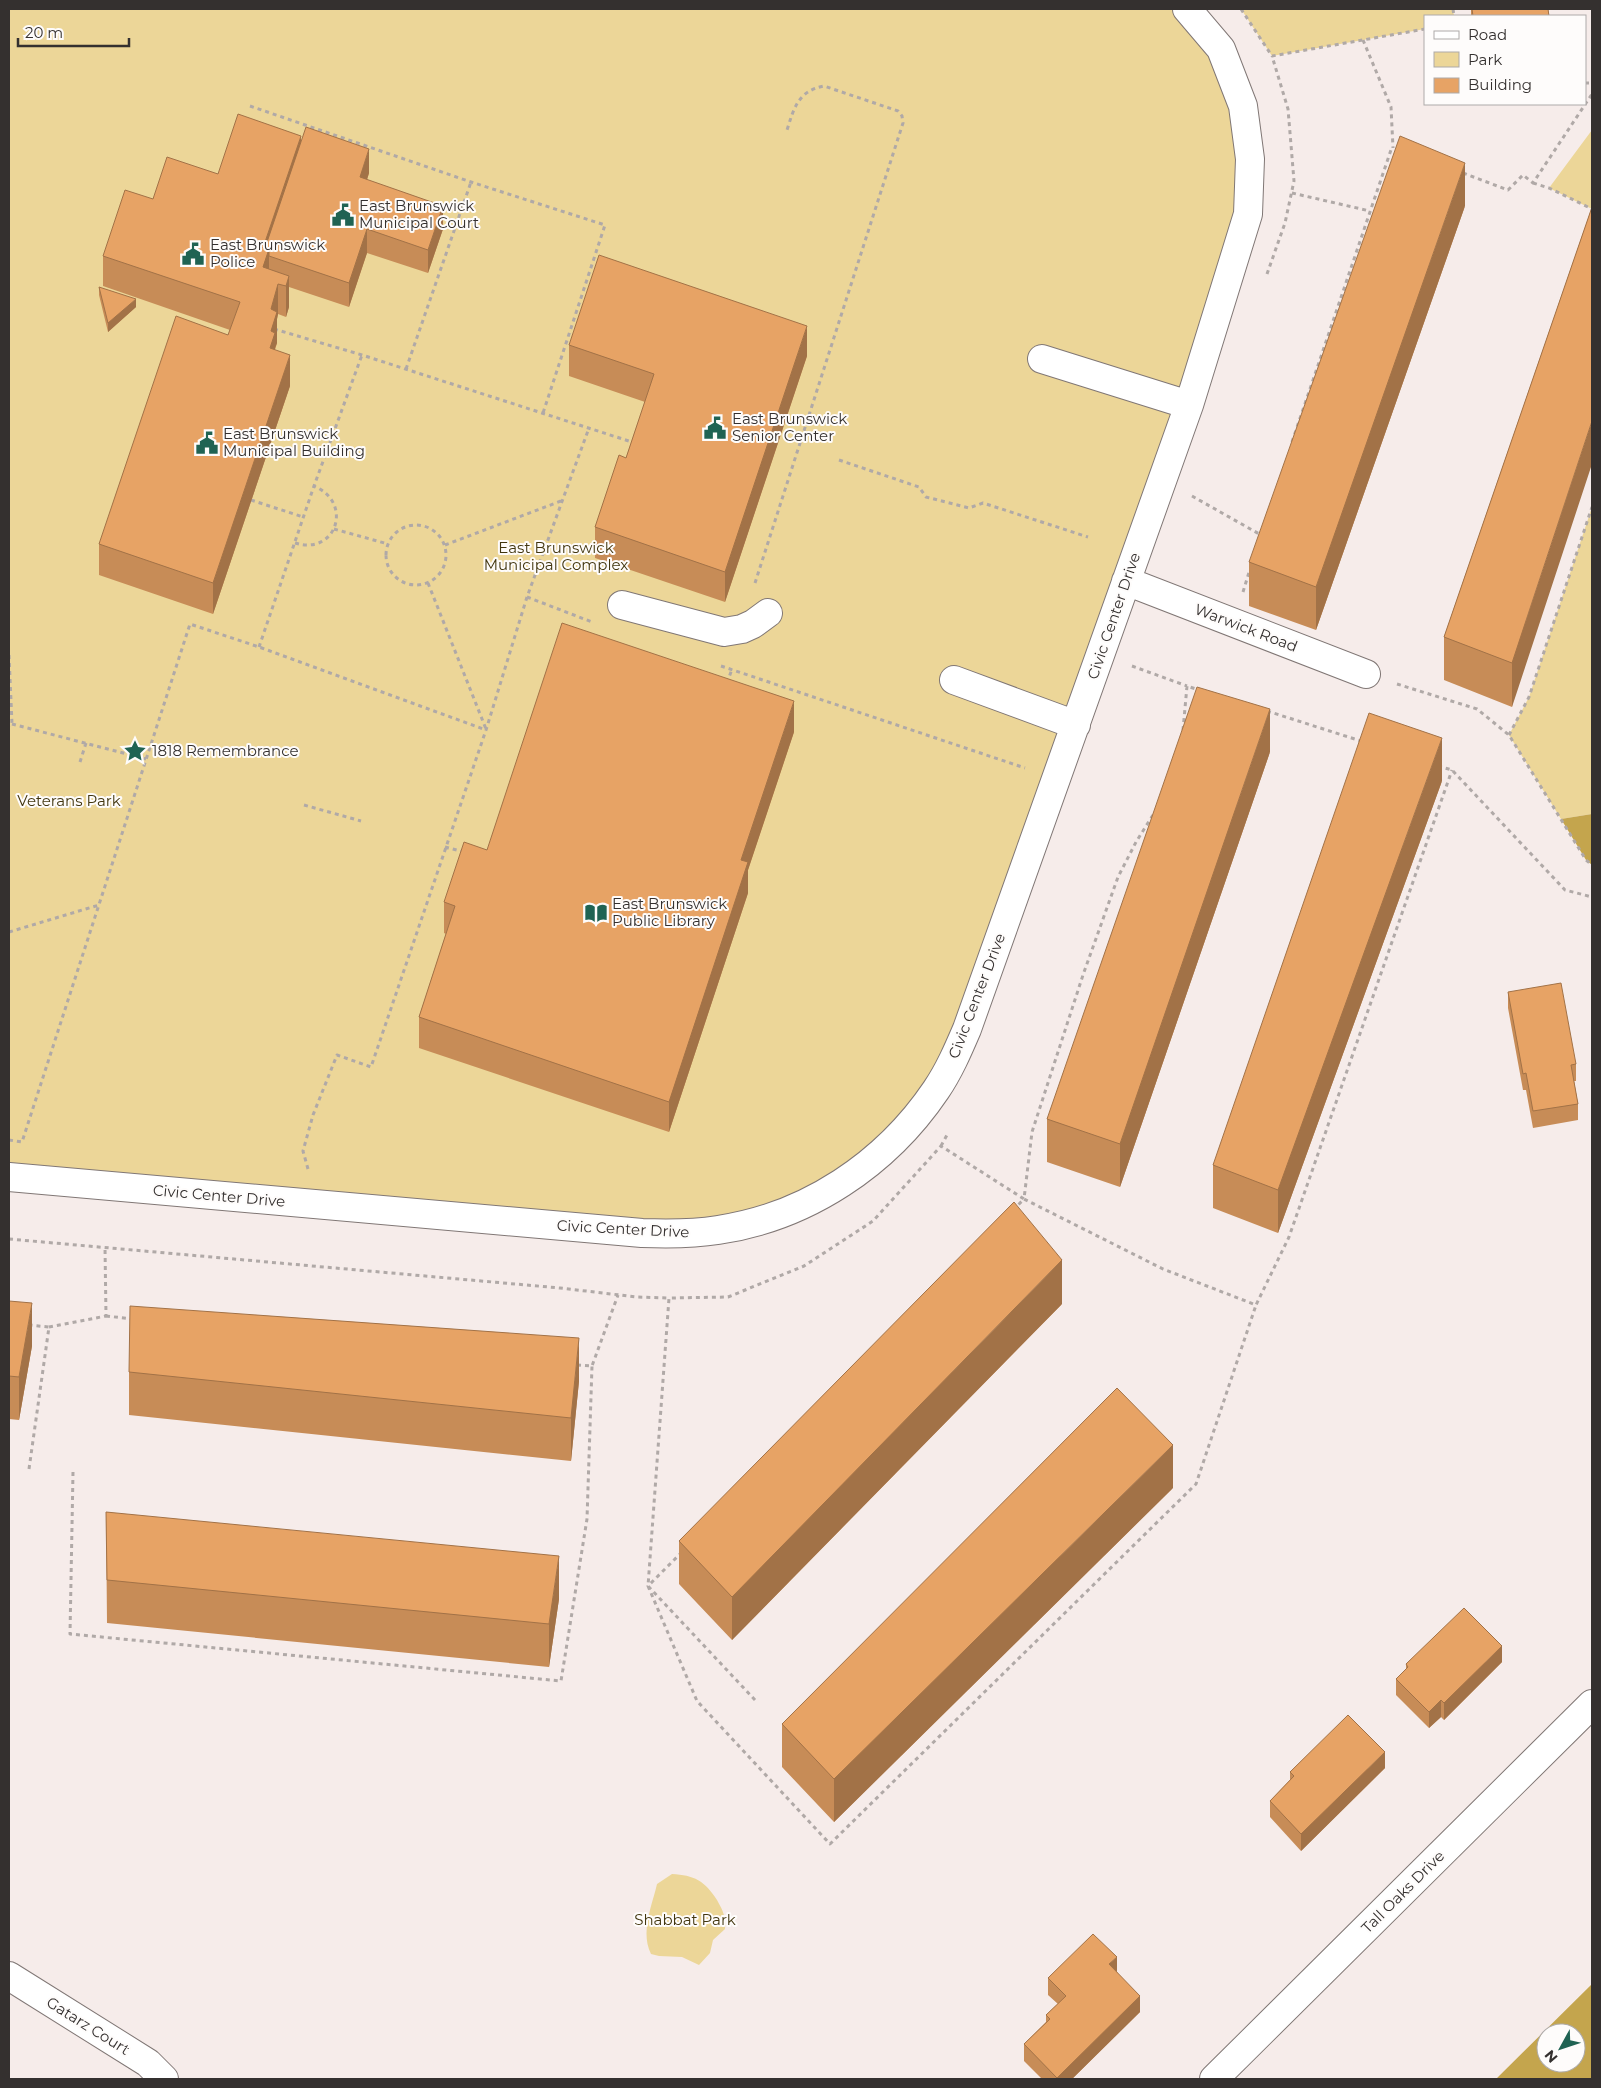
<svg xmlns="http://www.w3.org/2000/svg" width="1601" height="2088" font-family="Montserrat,sans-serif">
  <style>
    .green { fill: #ecd698 }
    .forest { fill: #c4a54d; fill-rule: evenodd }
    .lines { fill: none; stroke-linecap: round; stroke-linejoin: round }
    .minor-casing { stroke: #807775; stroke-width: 30 }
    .path { stroke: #b0a9a7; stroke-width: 3; stroke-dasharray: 4 4; stroke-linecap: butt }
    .minor { stroke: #fff; stroke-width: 28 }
    .wall { fill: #c78c57 }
    .shaded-wall { fill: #a27247 }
    .building { fill: #e7a365; stroke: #a27247 }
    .labels { text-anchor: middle; stroke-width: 4; stroke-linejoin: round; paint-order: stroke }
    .poi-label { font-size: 15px; fill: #34302f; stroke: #fefcfb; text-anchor: start }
    .park-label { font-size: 15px; fill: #42360f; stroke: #fefcfb }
    .street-label { font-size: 15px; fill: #34302f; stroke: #fefcfb }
  </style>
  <rect width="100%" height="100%" fill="#f6ecea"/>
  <path class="green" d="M9 9H1187L1221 49 1248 214 967 1029 870 1163 719 1230 9 1177Z
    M1241 9H1453L1454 16H1425V29L1272 56Z
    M1592 130V209L1549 188Z
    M1592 507V814L1561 819 1509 735 1529 697Z
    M672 1874C694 1875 705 1881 717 1900 723 1911 726 1916 725 1929L713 1940 710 1953 699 1965 682 1957 659 1956 651 1954C640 1932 652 1906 657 1884Z"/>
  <path class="forest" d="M1592 814V865L1586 860 1561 819Z
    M1592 1984V2079H1496ZM1546 2033H1576V2063H1546Z"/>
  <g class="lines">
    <defs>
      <path id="minor" d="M1042 359 1189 405
        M1126 581 1366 674
        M622 605 724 632 742 629 753 624 768 613
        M954 680 1076 725
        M9 1177 642 1233C668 1234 693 1234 718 1230 807 1217 886 1164 936 1090 949 1071 958 1050 967 1029L1189 405 1248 214 1250 159 1243 106 1221 49 1187 9
        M9 1976 148 2063 164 2079
        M1214 2079 1592 1704"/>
    </defs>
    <use href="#minor" class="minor-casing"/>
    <path class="path" d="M1241 9 1272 56 1425 29
      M1453 9 1454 16
      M1363 40 1391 107 1393 148
      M1585 83H1592
      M250 106 471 182 605 225 543 413
      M1463 173 1508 190 1523 175 1533 183 1592 94
      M1533 183 1549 188 1592 209
      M1292 193 1370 211
      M1267 274 1285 223 1294 181 1288 109 1272 56
      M274 329 362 355 635 443
      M406 369 471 182
      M1292 442 1392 147
      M839 460 919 487 926 497 969 508 983 503 1088 537
      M1192 496 1261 535
      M251 500 303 517
      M386 555a30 30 0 1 1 60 0a30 30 0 1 1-60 0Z
      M334 529 388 544
      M295 543C336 556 354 503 314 486
      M445 545 561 501
      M428 583 486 729
      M755 583 903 123 902 116 898 111 824 86C798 91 794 108 787 130
      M1243 592 1250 569
      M527 597 592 622
      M259 647 314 486 362 355
      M9 655 12 724 9 726
      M721 666 1025 768
      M1132 666 1187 686
      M727 683 732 669
      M1397 684 1477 709 1509 735 1586 860 1592 865
      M1267 711 1361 741
      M12 724 146 759
      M1183 730 1187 686 1199 690
      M1509 735 1529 697 1592 507
      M80 762 86 743
      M1438 766 1452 770 1565 890 1592 897
      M304 805 361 821
      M1153 815 1136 842 1118 877 1083 975 1032 1132 1024 1199 1163 1269 1256 1305 1289 1237 1452 770
      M445 847 464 852
      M9 932 99 905
      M9 1140 22 1142 190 624 259 647 486 730
      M941 1146 948 1133
      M308 1169 303 1151 313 1115 337 1055 371 1067 486 730 527 597 589 428
      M9 1239 560 1288 637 1297 669 1298
      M106 1316 133 1319
      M49 1327 106 1316 105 1247
      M577 1365 592 1366 618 1295
      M29 1469 49 1327 29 1325
      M73 1472 70 1634 561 1681 587 1519 592 1366
      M682 1552 648 1586 697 1701 830 1844 1196 1484 1256 1305
      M755 1700 648 1586 669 1298 728 1297 804 1266 873 1221 941 1146 1024 1199 1015 1208"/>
    <use href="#minor" class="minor"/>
  </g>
  <path class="wall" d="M1471 9H1548L1549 16H1471Z
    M301 144 369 173 367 180 443 229 428 273 367 253 349 307 289 287V307L286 317 278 314 277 319V343L275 350 290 386 213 614 99 575V544L228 335 230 330 103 286V256L153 199 218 174Z
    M1465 206 1316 630 1249 606V562Z
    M1592 207 1512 707 1444 680V637Z
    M99 287 136 307 108 332 99 295Z
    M569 345 807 356 725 602 595 558V527L626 458 645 402 569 376Z
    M794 732 748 870V893L669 1132 419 1048V1017L446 934 444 933V902L487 850Z
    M1270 752 1120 1187 1047 1162V1119Z
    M1442 781 1278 1233 1213 1208V1165Z
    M1508 992 1576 1064V1081H1574L1578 1104V1120L1533 1128 1526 1090H1523L1508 1008Z
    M9 1301 32 1346 19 1420 9 1419Z
    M1062 1304 732 1640 679 1584V1541Z
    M129 1372 579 1381 571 1461 129 1415Z
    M1173 1488 834 1822 782 1767V1724Z
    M106 1512 559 1599 549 1667 107 1623Z
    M1502 1662 1444 1720 1441 1717 1429 1728 1396 1695V1679L1406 1669V1664Z
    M1385 1768 1301 1851 1270 1817V1801L1290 1780V1772Z
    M1117 1972 1140 2012 1072 2079H1042L1024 2061V2044L1046 2022V2015L1058 2004 1048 1995V1978Z"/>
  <path class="shaded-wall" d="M301 136V166L269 256V280L263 267V248Z
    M369 149V173L360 201V177Z
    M1465 163V206L1316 630V587Z
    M443 206V229L428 273V250Z
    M367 229V253L349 307V283Z
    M289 276V307L286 317V286Z
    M278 284V314L277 319V343L275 348V364L270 379 271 309Z
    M136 299V307L108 332V323Z
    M807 326V356L725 602V572Z
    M290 355V386L213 614V583Z
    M1592 421V464L1512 707V663Z
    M794 701V732L748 870V893L669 1132V1102L741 860Z
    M1270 709V752L1120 1187V1144Z
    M1442 738V781L1278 1233V1190Z
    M1062 1260V1304L732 1640V1597Z
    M32 1303V1346L19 1420V1377Z
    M579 1338V1381L571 1461V1418Z
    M1173 1445V1488L834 1822V1779Z
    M559 1556V1599L549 1667V1624Z
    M1502 1646V1662L1444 1720V1703Z
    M1441 1700V1717L1429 1728V1712Z
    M1385 1752V1768L1301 1851V1834Z
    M1117 1957V1973L1109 1964Z
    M1140 1996V2012L1072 2079H1057V2078Z"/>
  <path class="building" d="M1472 9H1548L1549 16H1473Z
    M238 114 301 136 263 248 269 249 263 267 289 276 286 286 278 284 271 309 277 312 271 331 275 333 270 348 290 355 213 583 99 544 176 316 228 335 240 302 103 256 125 190 153 199 167 157 218 174Z
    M306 127 369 149 360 177 443 206 428 250 367 229 349 283 269 256V249L265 248Z
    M1400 136 1465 163 1316 587 1249 562Z
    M1592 207V421L1512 663 1444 637Z
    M599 255 807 326 725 572 595 527 619 455 626 458 654 374 569 345Z
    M99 287 136 299 108 323Z
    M562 623 794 701 741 860 748 862 669 1102 419 1017 455 906 444 902 464 842 487 850Z
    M1197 687 1270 709 1120 1144 1047 1119Z
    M1369 713 1442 738 1278 1190 1213 1165Z
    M1561 983 1576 1064 1571 1065 1578 1104 1533 1111 1526 1073 1523 1074 1508 992Z
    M1014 1202 1062 1260 732 1597 679 1541Z
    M9 1301 32 1303 19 1377 9 1376Z
    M130 1306 579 1338 571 1418 129 1372Z
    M1117 1388 1173 1445 834 1779 782 1724Z
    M106 1512 559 1556 549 1624 107 1580Z
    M1464 1608 1502 1646 1444 1703 1441 1700 1429 1712 1396 1679 1408 1667 1406 1664Z
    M1348 1715 1385 1752 1301 1834 1270 1801 1294 1776 1290 1772Z
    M1093 1934 1117 1957 1109 1964 1140 1996 1057 2078 1024 2044 1050 2019 1046 2015 1066 1996 1048 1978Z"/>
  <defs>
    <symbol id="civic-bare" viewBox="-9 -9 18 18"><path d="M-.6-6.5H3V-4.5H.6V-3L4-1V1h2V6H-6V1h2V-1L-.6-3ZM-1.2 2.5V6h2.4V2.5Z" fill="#206353" stroke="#fefcfb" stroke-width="2.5" paint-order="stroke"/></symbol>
    <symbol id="sight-bare" viewBox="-9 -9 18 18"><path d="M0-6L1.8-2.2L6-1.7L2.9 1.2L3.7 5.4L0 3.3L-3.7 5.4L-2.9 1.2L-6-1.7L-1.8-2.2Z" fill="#206353" stroke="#fefcfb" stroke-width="2.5" paint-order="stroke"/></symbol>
    <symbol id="library-bare" viewBox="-9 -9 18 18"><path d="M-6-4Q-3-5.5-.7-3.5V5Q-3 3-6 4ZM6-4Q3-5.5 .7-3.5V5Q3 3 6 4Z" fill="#206353" stroke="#fefcfb" stroke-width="2.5" paint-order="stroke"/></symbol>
  </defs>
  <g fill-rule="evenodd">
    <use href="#civic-bare" x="327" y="199" width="32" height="32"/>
    <use href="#civic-bare" x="177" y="238" width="32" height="32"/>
    <use href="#civic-bare" x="699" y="412" width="32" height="32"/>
    <use href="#civic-bare" x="191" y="427" width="32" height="32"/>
    <use href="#sight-bare" x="119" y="735" width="32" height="32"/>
    <use href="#library-bare" x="580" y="897" width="32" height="32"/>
  </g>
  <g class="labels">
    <g class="poi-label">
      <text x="359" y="211">East Brunswick<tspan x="359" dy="17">Municipal Court</tspan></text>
      <text x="210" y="250">East Brunswick<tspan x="210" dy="17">Police</tspan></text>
      <text x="732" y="424">East Brunswick<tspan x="732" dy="17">Senior Center</tspan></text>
      <text x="223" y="439">East Brunswick<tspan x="223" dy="17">Municipal Building</tspan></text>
      <text x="152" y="756">1818 Remembrance</text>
      <text x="612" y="909">East Brunswick<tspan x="612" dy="17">Public Library</tspan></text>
    </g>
    <g class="park-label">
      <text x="556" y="553">East Brunswick<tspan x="556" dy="17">Municipal Complex</tspan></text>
      <text x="69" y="806">Veterans Park</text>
      <text x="685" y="1925">Shabbat Park</text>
    </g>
    <g class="street-label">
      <text transform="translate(1114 616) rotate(-71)" y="5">Civic Center Drive</text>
      <text transform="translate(1246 628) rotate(21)" y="5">Warwick Road</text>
      <text transform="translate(977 996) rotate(-69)" y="5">Civic Center Drive</text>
      <text transform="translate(219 1196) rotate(5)" y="5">Civic Center Drive</text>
      <text transform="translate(623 1229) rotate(3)" y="5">Civic Center Drive</text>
      <text transform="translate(1403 1892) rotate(-45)" y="5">Tall Oaks Drive</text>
      <text transform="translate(88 2026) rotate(32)" y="5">Gatarz Court</text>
    </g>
  </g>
  <rect width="1601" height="2088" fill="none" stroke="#34302f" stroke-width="20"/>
  <rect x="1424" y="15" width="162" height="90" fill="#fefcfb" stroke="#adaaa9"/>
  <rect x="1434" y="31" width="25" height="8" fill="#ffffff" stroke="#adaaa9"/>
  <text x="1468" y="40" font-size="15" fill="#34302f">Road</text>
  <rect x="1434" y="52" width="25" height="15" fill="#ecd698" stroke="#adaaa9"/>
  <text x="1468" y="65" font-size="15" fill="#34302f">Park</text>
  <rect x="1434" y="78" width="25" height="15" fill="#e7a365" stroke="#adaaa9"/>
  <text x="1468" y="90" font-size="15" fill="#34302f">Building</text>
  <g transform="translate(1561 2048) rotate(230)"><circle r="24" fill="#fefcfb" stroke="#adaaa9"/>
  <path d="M0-4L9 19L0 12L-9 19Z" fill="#206353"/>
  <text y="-8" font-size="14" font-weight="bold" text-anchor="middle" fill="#34302f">N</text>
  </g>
  <path d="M18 38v8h111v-8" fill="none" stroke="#34302f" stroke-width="2.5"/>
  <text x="25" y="38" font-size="15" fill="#34302f" stroke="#fefcfb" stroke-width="4" paint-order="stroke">20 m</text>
</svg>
